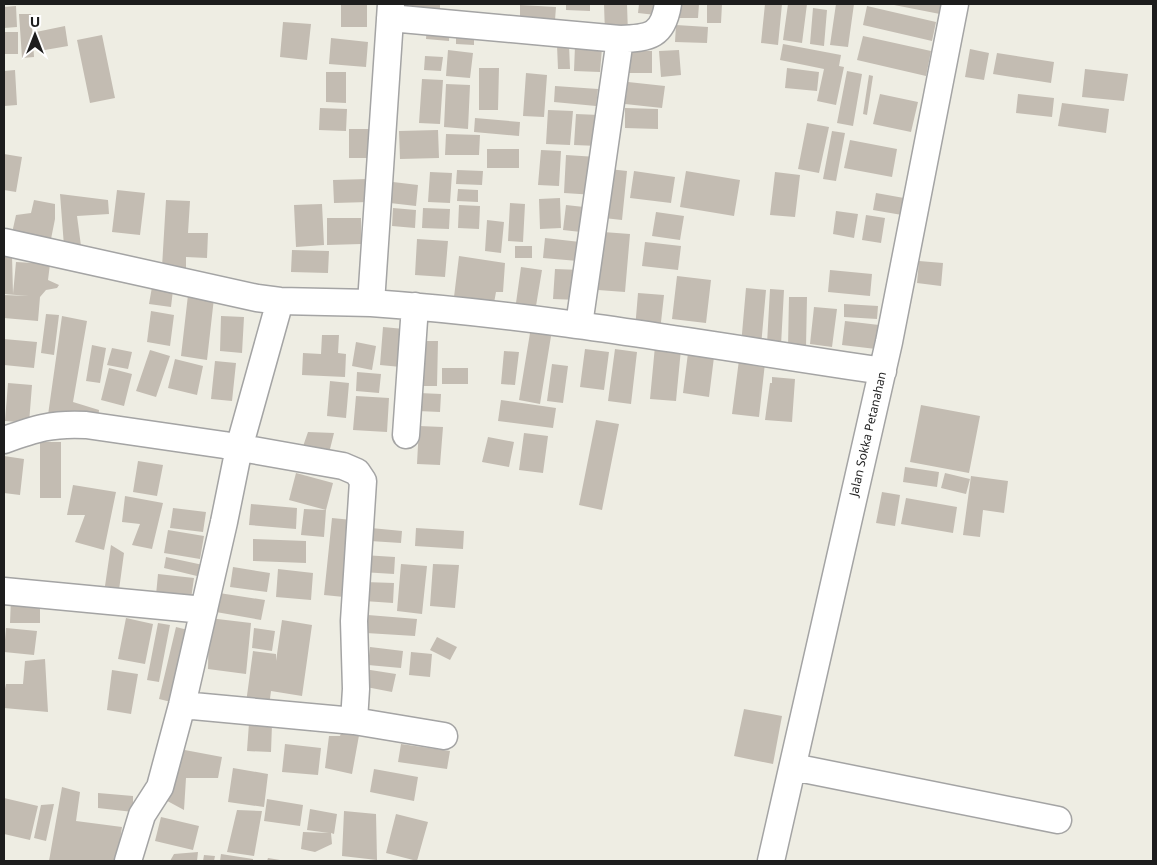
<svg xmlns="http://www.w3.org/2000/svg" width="1157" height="865" font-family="'Noto Sans',sans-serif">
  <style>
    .building { fill: #c3bcb2 }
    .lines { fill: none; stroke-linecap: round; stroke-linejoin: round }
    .minor-casing { stroke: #a4a4a4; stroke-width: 29 }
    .minor { stroke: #fff; stroke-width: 26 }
    .labels { text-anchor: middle; stroke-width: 5; stroke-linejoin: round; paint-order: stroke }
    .street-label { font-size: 12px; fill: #1d1d1d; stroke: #fff }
  </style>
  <rect width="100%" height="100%" fill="#eeede3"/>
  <path class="building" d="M341 4H367V27H341Z
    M410 4H440V9H410Z
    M566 4H590V11L566 10Z
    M604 4H627L628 34H605Z
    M639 4H657L656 15 638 13Z
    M675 4H699L698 18H674Z
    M707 4H722L721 23H707Z
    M765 4H782L778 45 761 43Z
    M788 4H807L802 43 783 40Z
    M836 4H854L848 47 830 45Z
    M889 4H947L945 15Z
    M520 5 556 7 555 20 520 18Z
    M16 6 17 27 4 28V7Z
    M867 6 936 22 932 41 863 25Z
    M813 8 827 10 824 46 810 44Z
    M19 14H31L34 57 22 58Z
    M283 22 311 24 307 60 280 57Z
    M427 25 450 26 449 41 426 39Z
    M676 25 708 27 707 43 675 42Z
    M65 26 68 46 39 51 36 32Z
    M4 32H18V54H4Z
    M456 32 474 33V45L456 44Z
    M102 35 115 98 90 103 77 40Z
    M863 36 931 51 926 76 857 60Z
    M331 38 368 42 366 67 329 64Z
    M783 44 841 55 839 66 844 67 836 105 817 101 824 69 780 60Z
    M557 45H569L570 69H558Z
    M575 46 602 48 600 72 574 71Z
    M970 49 989 53 984 80 965 77Z
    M448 50 473 53 470 78 446 76Z
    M679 50 681 75 661 77 659 51Z
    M627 51H652V73H627Z
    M997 53 1054 62 1051 83 993 74Z
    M425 56 443 57 441 71 424 70Z
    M479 68H499L498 110H479Z
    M787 68 819 72 817 91 785 88Z
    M1085 69 1128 74 1124 101 1082 97Z
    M15 70 17 105 4 106V71Z
    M847 71 862 74 853 126 837 123Z
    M326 72H346V103L326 102Z
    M526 73 547 75 544 117 523 116Z
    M869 75 873 76 867 115 863 114Z
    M422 79 443 80 440 124 419 123Z
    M628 82 665 86 662 108 625 104Z
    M446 84 470 85 468 129 444 127Z
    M555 86 598 89 596 106 554 102Z
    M880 94 918 102 911 132 873 124Z
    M1018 94 1054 98 1052 117 1016 113Z
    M1062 103 1109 109 1106 133 1058 126Z
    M320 108 347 109 346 131 319 130Z
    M625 108 658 109V129L625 128Z
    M548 110 573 111 570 145 546 144Z
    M576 114 599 115 598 146 574 145Z
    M475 118 520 122 519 136 474 132Z
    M807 123 829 127 819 173 798 169Z
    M349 129H374V158H349Z
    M438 130 439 158 400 159 399 131Z
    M832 131 845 133 836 181 823 179Z
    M446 134 480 135 479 155H445Z
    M850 140 897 149 892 177 844 168Z
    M487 149H519V168H487Z
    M541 150 561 151 559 186 538 185Z
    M4 154 22 157 16 192 4 190Z
    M566 155 597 157 595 195 564 193Z
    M609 169 627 171 622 220 604 218Z
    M457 170 483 171 482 185 456 184Z
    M634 171 675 177 671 203 630 198Z
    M686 171 740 180 734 216 680 207Z
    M430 172 452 173 450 203 428 202Z
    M775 172 800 175 795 217 770 215Z
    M368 179 369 202 334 203 333 180Z
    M393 182 418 185 416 206 390 203Z
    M458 189 478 190V202L457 201Z
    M117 190 145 193 140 235 112 232Z
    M876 193 904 198 902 215 873 210Z
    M60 194 108 200 109 214 77 216 81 246H64Z
    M560 198 561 228 540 229 539 199Z
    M34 200 55 204V219L51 239 12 233 16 215 31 213Z
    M166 200 190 201 188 233H208L207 258 186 257V269L162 267Z
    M510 203 525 204 523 242 508 241Z
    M322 204 324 245 296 247 294 205Z
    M459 205 480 206 479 229 458 228Z
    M566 205 593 208 590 233 563 230Z
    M393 208 416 210 415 228 392 226Z
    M423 208 450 209 449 229 422 228Z
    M836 211 858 214 854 238 833 234Z
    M656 212 684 216 680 240 652 236Z
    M866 215 885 218 881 243 862 240Z
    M327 218H361V244L327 245Z
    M487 220 504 222 501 253 485 251Z
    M603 232 630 234 625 292 598 290Z
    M545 238 580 242 578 261 543 258Z
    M417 239 448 241 445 277 415 275Z
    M645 242 681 246 678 270 642 266Z
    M515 246H532V258H515Z
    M292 250 329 251 328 273 291 272Z
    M12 255 13 294 16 262 50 264 48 280 59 285 57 288 46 290 40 297 38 321 4 318V295L29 296 4 294V256Z
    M459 256 505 263 503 292H496L494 303 454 297Z
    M919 261 943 263 941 286 917 283Z
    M521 267 542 270 536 306 516 303Z
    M555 269 581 270 579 300 553 299Z
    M830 270 872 274 870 296 828 292Z
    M677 276 711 280 706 323 672 319Z
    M152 287 173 290 171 307 149 304Z
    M746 288 766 290 761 346 741 345Z
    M770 289 784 290 781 345 767 344Z
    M638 293 664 295 660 331 635 329Z
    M188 295 214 298 207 360 181 356Z
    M789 297H807L806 347H788Z
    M844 304 878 306 877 319 844 317Z
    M814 307 837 309 832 347 810 344Z
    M151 311 174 315 170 346 147 342Z
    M46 314 59 315 54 355 41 353Z
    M62 316 87 321 73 402 99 410 98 421 48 415Z
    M221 316 244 317 242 353 220 351Z
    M845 321 879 325 876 349 842 345Z
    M383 327 404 329 401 367 380 365Z
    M531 327 552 330 540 404 519 400Z
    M322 335H339L338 353 346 354 345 377 302 375 303 353 321 354Z
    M4 339 37 342 34 368 4 365Z
    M418 341H438L437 386H417Z
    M356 342 376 346 372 370 352 366Z
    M92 345 106 348 100 383 86 381Z
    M655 346 681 349 676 401 650 399Z
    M112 348 132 352 128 369 107 365Z
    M585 349 609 352 604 390 580 387Z
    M615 349 637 352 631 404 608 401Z
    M150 350 170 356 156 397 136 391Z
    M504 351 519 352 515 385 501 384Z
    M688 353 714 357 709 397 683 393Z
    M175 359 203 366 197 395 168 388Z
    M739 360 765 363 759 417 732 414Z
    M215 361 236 363 232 401 211 399Z
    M552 364 568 366 563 403 547 401Z
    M109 368 132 374 124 406 101 400Z
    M442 368H468V384H442Z
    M357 372 381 374 379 393 356 391Z
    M772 377 795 379 792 422 765 420 770 383H772Z
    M330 381 349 383 346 418 327 416Z
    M8 383 32 385 29 423 5 421Z
    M419 393 441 394 440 412 418 411Z
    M356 396 389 398 387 432 353 430Z
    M501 400 556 408 553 428 498 421Z
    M921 405 980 416 969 473 910 462Z
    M596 420 619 424 602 510 579 505Z
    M419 426 443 427 440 465 417 464Z
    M308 432 334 433 328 457 300 455Z
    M524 433 548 436 543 473 519 470Z
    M488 437 514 442 509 467 482 462Z
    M40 442H61V498H40Z
    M4 456 24 459 20 495 4 493Z
    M138 461 163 465 157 496 133 492Z
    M905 467 939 472 937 487 903 482Z
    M296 473 333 483 326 510 289 500Z
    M945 473 970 479 966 494 941 488Z
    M971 476 1008 481 1004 513 983 510 980 537 963 535Z
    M73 485 116 492 104 550 75 542 85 515H67Z
    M882 492 900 495 895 526 876 523Z
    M125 496 163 503 152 549 132 545 140 524 122 522Z
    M906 498 957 507 953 533 901 524Z
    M251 504 297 508 296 529 249 525Z
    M173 508 206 512 203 532 170 528Z
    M304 509 326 510 324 537 301 535Z
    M332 518 352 520 344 597 324 595Z
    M371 528 402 531 401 543 370 541Z
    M416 528 464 531 463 549 415 546Z
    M168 530 204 536 200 559 164 553Z
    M253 539 306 541V563L253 561Z
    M111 545 124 553 119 590 105 586Z
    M363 555 395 557 394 574 362 572Z
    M166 557 203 565 201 577 164 568Z
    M401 564 427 566 422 614 397 611Z
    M433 564 459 565 455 608 430 606Z
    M233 567 270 573 267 592 230 587Z
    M278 569 313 573 311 600 276 597Z
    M158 574 194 578 191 599 156 595Z
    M365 582 394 583 393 603 364 601Z
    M219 593 265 600 261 620 216 612Z
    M11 598H40V623H10Z
    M368 615 417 619 415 636 366 633Z
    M126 618 153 624 145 664 118 659Z
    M209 618 251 623 246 674 208 669Z
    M282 620 312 625 302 696 271 691 269 706 246 703 253 651 276 654V661Z
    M158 623 170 625 159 682 147 680Z
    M176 627 192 631 175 703 159 699Z
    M6 628 37 631 34 655 4 652Z
    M254 628 275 631 272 651 252 648Z
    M437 637 457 647 450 660 430 650Z
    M370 647 403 651 401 668 368 665Z
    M411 652 432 654 430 677 409 675Z
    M45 659 48 712 4 708V694L6 684H23L25 661Z
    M364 669 396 674 392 692 361 686Z
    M112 670 138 674 131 714 107 710Z
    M744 709 782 716 773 764 734 756Z
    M249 723 272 724 271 752 247 751Z
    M343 728 360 730 352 774 325 768 329 736H340Z
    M285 744 321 748 318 775 282 772Z
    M401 744 450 751 447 769 398 762Z
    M174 748 222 757 218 778H186L184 810 160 797Z
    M233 768 268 774 264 807 228 802Z
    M374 769 418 777 414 801 370 792Z
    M62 787 80 792 76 821 122 827 117 861H49Z
    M98 793 133 796V812L98 808Z
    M4 798 38 806 30 840 4 834Z
    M267 799 303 805 300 826 264 821Z
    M54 804 46 841 34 838 41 805Z
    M310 809 337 814 334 834 331 833 332 844 315 852 301 849 303 832 329 833 307 830Z
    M237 810 262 811 254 856 227 852Z
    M344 811 376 814 377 860 342 856Z
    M396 814 428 822 417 861 386 853Z
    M161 817 199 826 193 850 155 841Z
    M198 852 197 861H170L174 854Z
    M221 854 253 859V861H220Z
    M204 855 215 856 214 861H203Z
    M268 858 280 860V861H267Z"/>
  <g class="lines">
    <defs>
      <path id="minor" d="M391 4 371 303C543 315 713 346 883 371
        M390 18 620 39C650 38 663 36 668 4
        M4 242 257 298 280 301 371 303
        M579 325 620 39
        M406 435 415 306
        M4 440C35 429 52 423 86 425L224 445 343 466 357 472 363 481 354 621 356 689 354 721
        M4 591 204 610
        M182 705 354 721 444 736
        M793 767 1058 820
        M128 861 142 815 160 787 182 705 224 522 239 448 280 301
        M771 861 889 342 955 4"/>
    </defs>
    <use href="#minor" class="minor-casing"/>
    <use href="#minor" class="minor"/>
  </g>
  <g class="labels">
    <g class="street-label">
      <text transform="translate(868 434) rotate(-77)" y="4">Jalan Sokka Petanahan</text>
    </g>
  </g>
  <rect width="1157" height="865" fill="none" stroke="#1d1d1d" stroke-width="10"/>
  <g transform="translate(35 35)" stroke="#ffffff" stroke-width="4" paint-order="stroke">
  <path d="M0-4L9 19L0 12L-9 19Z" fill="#1d1d1d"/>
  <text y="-8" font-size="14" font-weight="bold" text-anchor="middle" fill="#1d1d1d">U</text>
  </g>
</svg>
